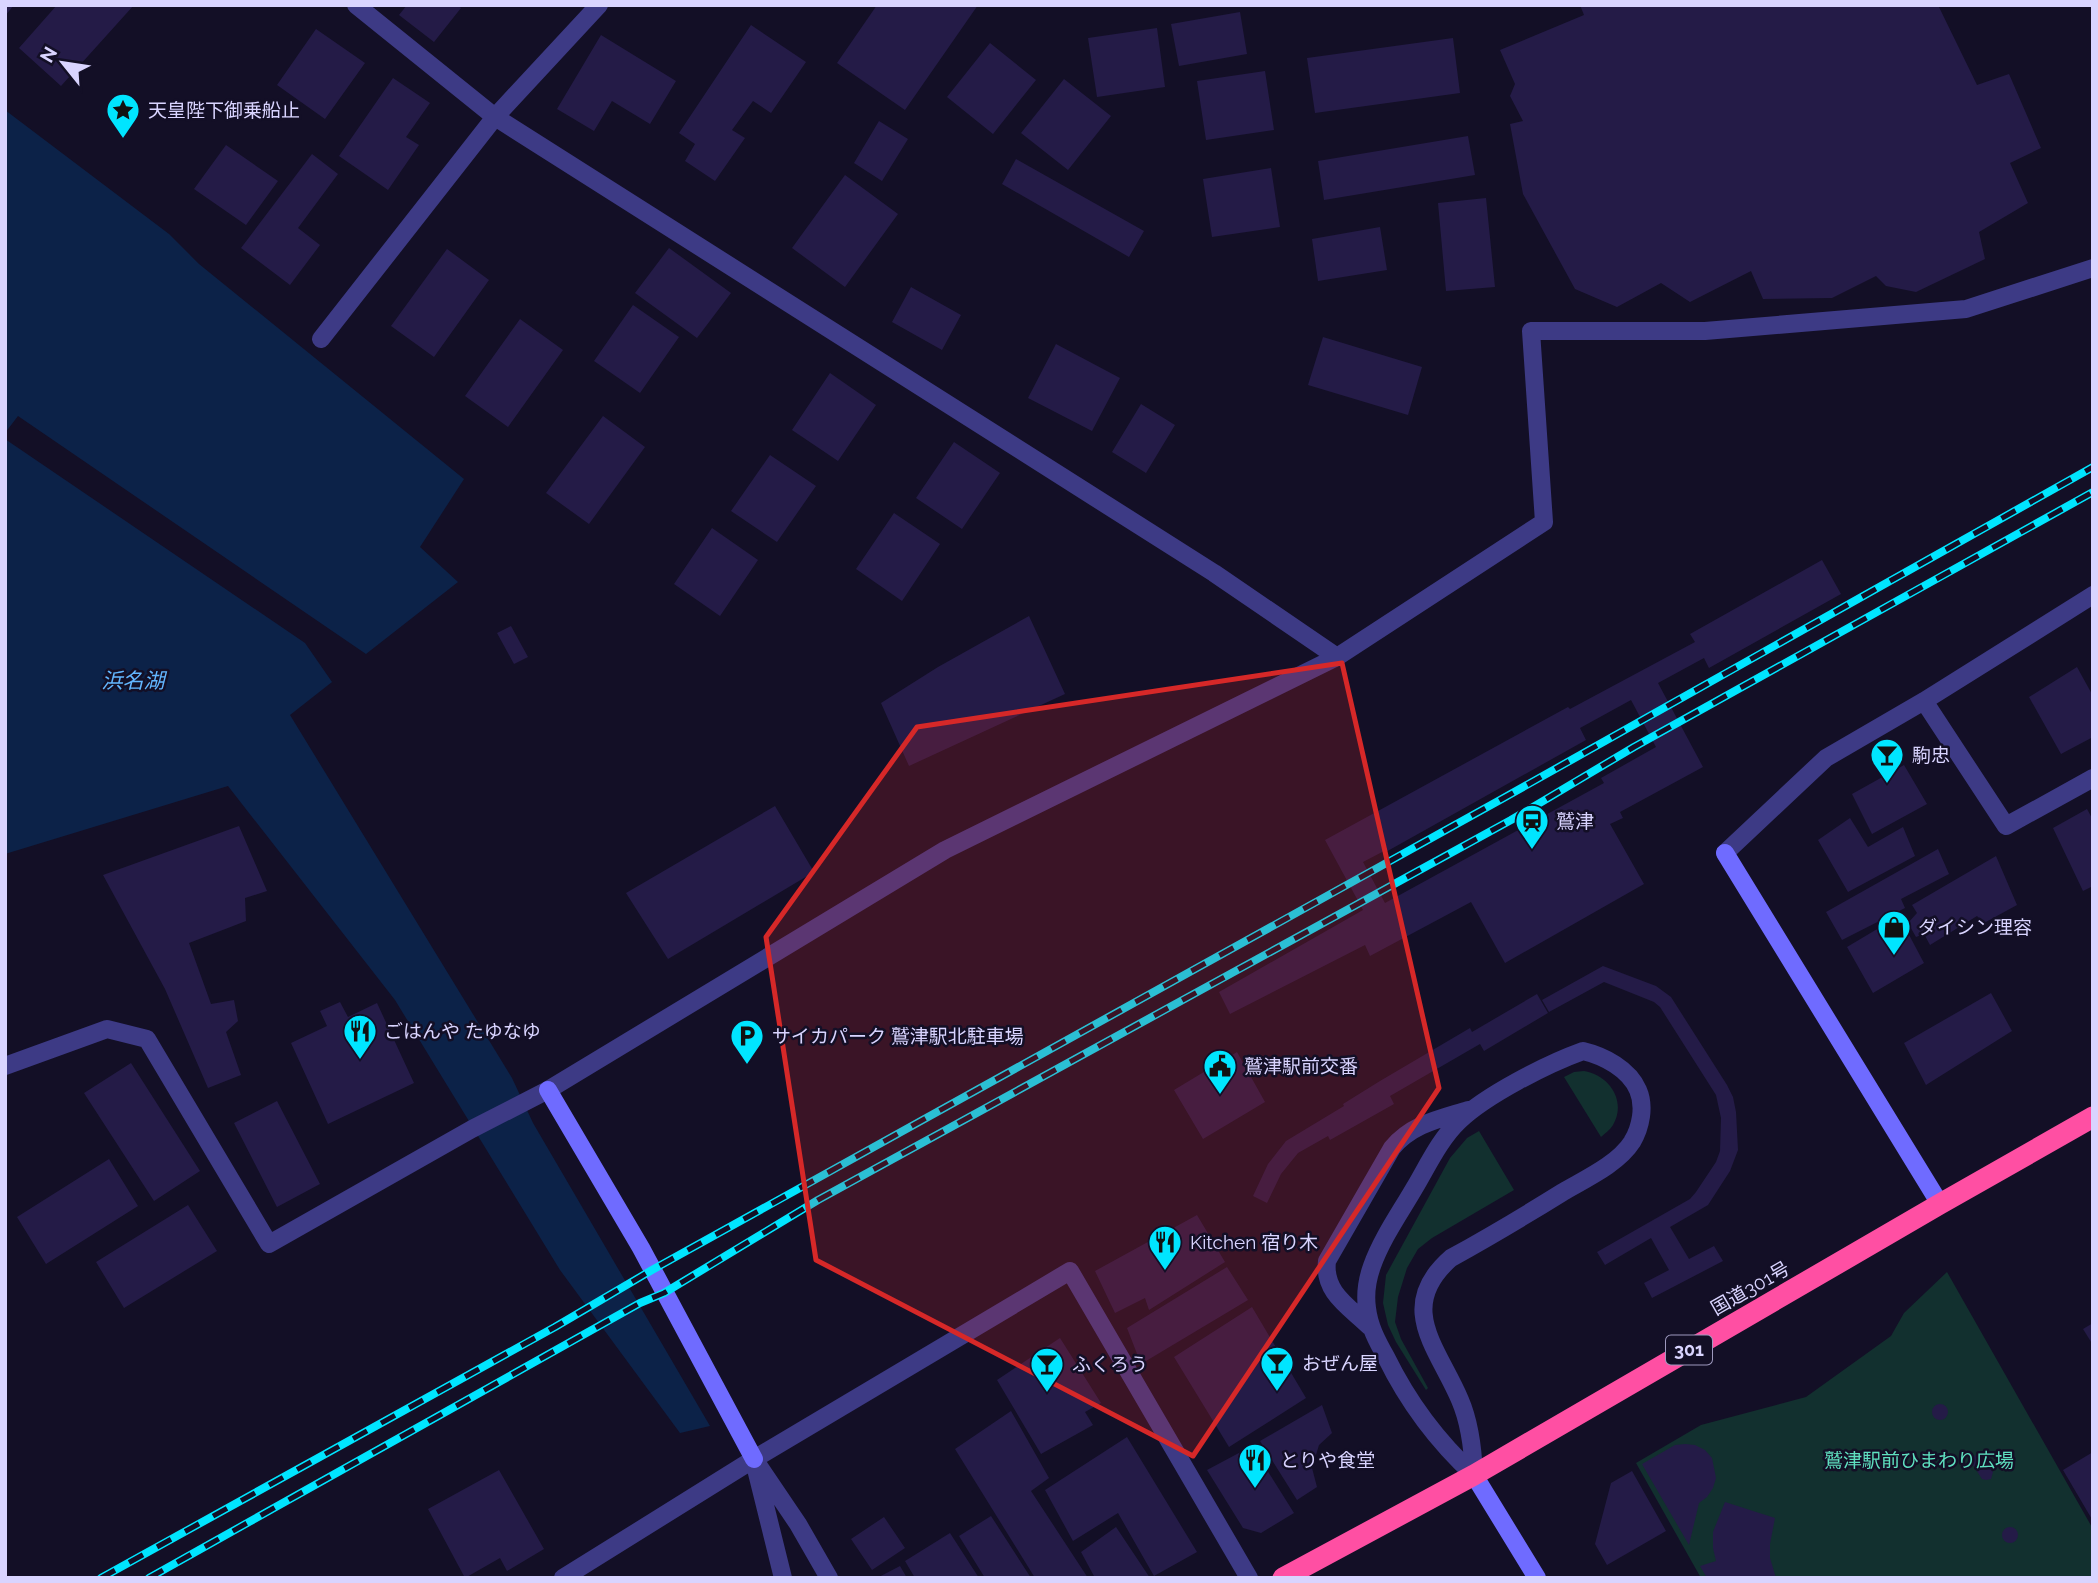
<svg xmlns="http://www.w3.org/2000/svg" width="2098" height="1583" font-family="Raleway,'Noto Sans JP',sans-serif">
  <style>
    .green { fill: #12302f }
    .water { fill: #0c2248 }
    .building { fill: #241b47; fill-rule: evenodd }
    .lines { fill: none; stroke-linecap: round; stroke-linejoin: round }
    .lane { stroke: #3d3a85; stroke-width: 18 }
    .street { stroke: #3d3a85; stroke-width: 18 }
    .secondary { stroke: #6f6bff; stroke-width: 18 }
    .highway { stroke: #ff4fa3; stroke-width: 21 }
    .rail-casing { stroke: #00e5ff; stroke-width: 8 }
    .rail { stroke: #130f26; stroke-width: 5; stroke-dasharray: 16; stroke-linecap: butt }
    .marked { fill: #d62828; fill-opacity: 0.2; stroke: #d62828; stroke-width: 5; stroke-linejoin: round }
    .labels { text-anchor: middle; stroke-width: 5; stroke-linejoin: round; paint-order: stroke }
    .shield { fill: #130f26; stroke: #9e99be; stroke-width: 2 }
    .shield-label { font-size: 18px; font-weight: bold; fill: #d9d4ff }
    .poi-label { font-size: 19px; fill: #d9d4ff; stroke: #130f26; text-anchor: start }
    .street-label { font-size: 19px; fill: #d9d4ff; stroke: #130f26 }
    .park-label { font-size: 19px; fill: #5fe0c0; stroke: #130f26 }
    .water-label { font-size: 21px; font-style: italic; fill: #62b6ff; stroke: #130f26 }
  </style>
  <rect width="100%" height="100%" fill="#130f26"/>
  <path class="green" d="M1584 1071C1609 1075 1627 1101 1613 1125 1610 1130 1605 1133 1601 1137L1564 1077 1574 1072Z
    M1479 1131 1514 1190 1432 1238 1418 1249 1407 1268 1398 1297 1395 1322 1401 1339 1428 1388 1426 1390 1396 1342 1388 1325 1383 1303 1386 1275 1450 1158 1467 1138Z
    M1947 1272 2093 1529V1578H1701L1636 1463 1701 1425 1806 1397 1891 1336 1904 1313Z"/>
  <path class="water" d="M5 110 169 234 199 264 464 479 420 547 458 582 366 654 18 416 5 433Z
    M5 439 305 643 332 682 290 715 512 1078 533 1123 710 1426 680 1433 560 1270 395 1000 228 786 5 854Z"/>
  <path class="building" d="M5 5H14L5 16Z
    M57 5H134L61 86 19 48Z
    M407 5H457L461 8 434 42 399 15Z
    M877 5H978L905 110 837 63Z
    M1580 5H1938L1977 85 2009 74 2041 148 2010 163 2028 203 1979 232 1985 259 1916 292 1886 286 1876 276 1832 298 1763 299 1751 271 1690 302 1661 283 1617 307 1575 289 1523 194 1510 124 1523 121 1510 96 1515 84 1500 50 1584 15Z
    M1240 12 1247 54 1179 66 1171 24Z
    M751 25 806 62 771 113 753 101 732 130 745 138 715 181 685 161 695 144 679 133Z
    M1157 28 1165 87 1097 97 1088 38Z
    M316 29 365 63 325 119 277 85Z
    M601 35 676 81 650 124 612 101 594 131 557 109Z
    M1453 38 1460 93 1315 113 1307 58Z
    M990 43 1036 80 993 134 947 97Z
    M1265 71 1274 130 1206 140 1197 81Z
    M393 78 430 103 406 137 419 145 388 190 339 156Z
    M1064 79 1111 116 1068 170 1021 133Z
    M879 121 908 139 882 181 854 163Z
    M1468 136 1475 175 1324 200 1318 161Z
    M226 145 278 181 246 225 194 189Z
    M312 154 338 174 298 228 320 245 290 285 241 248Z
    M1016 159 1144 231 1129 257 1002 184Z
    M1271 168 1280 227 1212 237 1203 179Z
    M845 175 898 214 845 287 792 248Z
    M1486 198 1495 287 1446 291 1438 203Z
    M1380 227 1387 270 1318 281 1312 239Z
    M669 248 731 293 697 338 635 293Z
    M447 249 489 280 434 357 391 326Z
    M911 287 961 315 942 350 892 322Z
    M633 305 679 337 640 393 594 361Z
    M520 319 563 350 508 427 465 396Z
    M1323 337 1422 367 1408 415 1308 385Z
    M1056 344 1120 378 1092 431 1028 398Z
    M830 373 876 405 838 461 792 430Z
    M1141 404 1175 425 1146 473 1112 452Z
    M603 416 645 447 589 524 546 493Z
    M954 442 1000 473 962 529 916 498Z
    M770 455 816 486 777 542 731 511Z
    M894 513 940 544 902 601 856 569Z
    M712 528 758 560 720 616 674 584Z
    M1822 560 1841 594 1709 668 1704 658 1658 683 1703 767 1620 812 1623 818 1610 824 1644 884 1505 963 1471 902 1370 956 1365 945 1230 1014 1219 992 1363 910 1325 840 1568 707 1570 709 1695 642 1690 634ZM1631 700 1656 747 1601 778 1604 783 1385 903 1363 862 1384 851V853L1586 740 1580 728Z
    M1029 616 1065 694 909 766 881 703 938 667Z
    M511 626 528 657 514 664 497 633Z
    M2077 667 2093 696V737L2061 754 2029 697Z
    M1904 765 1927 804 1872 834 1852 794Z
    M775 806 814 872 668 959 626 893Z
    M2087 809 2093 820V886L2083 891 2053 828Z
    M1850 818 1868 847 1903 827 1915 856 1848 892 1818 840Z
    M239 826 267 891 245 898 246 921 189 943 211 1004 234 1000 238 1021 226 1032 241 1075 208 1088 165 989 103 875Z
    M1938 849 1949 874 1901 899 1905 908 1842 940 1826 912Z
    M1996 856 2017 905 1984 923 1977 916 1930 945 1924 934 1916 937 1908 923 1917 913 1912 905Z
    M1899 916 1924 963 1873 993 1847 947Z
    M1603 966 1656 986 1671 997 1727 1085 1733 1097 1736 1112 1738 1150 1730 1171 1708 1205 1670 1227 1689 1259 1714 1246 1723 1261 1652 1298 1644 1283 1669 1270 1651 1238 1605 1265 1597 1252 1690 1199 1696 1192 1716 1162 1720 1151 1721 1118 1716 1095 1660 1007 1654 1002 1604 982 1549 1012 1542 1000Z
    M1991 993 2012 1031 1926 1085 1904 1043Z
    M1537 994 1548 1013 1484 1051 1480 1044 1390 1096 1394 1104 1330 1140 1328 1136 1298 1153 1281 1174 1267 1203 1253 1196 1268 1164 1286 1141 1344 1106 1343 1104 1380 1081 1470 1028 1472 1032Z
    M340 1002 348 1017 377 1003 414 1083 328 1124 291 1043 327 1026 320 1011Z
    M1237 1052 1265 1102 1203 1139 1174 1090Z
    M131 1063 200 1171 154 1201 84 1093Z
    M277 1101 320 1184 277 1207 234 1123Z
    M109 1159 138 1206 46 1264 17 1217Z
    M188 1205 217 1251 124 1308 96 1262Z
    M1197 1215 1225 1262 1149 1310 1145 1298 1115 1313 1095 1271Z
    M1227 1267 1248 1300 1141 1364 1127 1328Z
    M1252 1307 1306 1398 1229 1447 1174 1357Z
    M2093 1323V1345L2083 1329Z
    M1060 1338 1101 1403 1085 1412 1093 1425 1041 1454 997 1380Z
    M1932 1412a8 8 0 1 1 16 0a8 8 0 1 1-16 0Z
    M1322 1405 1332 1433 1319 1445 1312 1468 1317 1487 1297 1500 1260 1441Z
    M1011 1411 1049 1478 1031 1491 1088 1578H1035L955 1449Z
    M1127 1437 1197 1552 1154 1576 1118 1513 1073 1541 1045 1490Z
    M1685 1444 1695 1445 1705 1450 1712 1458 1716 1478 1713 1488 1707 1497 1699 1503 1689 1545 1642 1464 1675 1445Z
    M1252 1446 1294 1513 1261 1533 1243 1528 1207 1470Z
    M2093 1452V1521L2063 1470Z
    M1976 1455 1985 1458 1993 1472 1991 1479 1986 1480 1982 1479 1973 1465 1972 1458Z
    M499 1470 544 1549 507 1571 500 1558 465 1578 428 1509Z
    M1632 1471 1666 1531 1607 1565 1595 1544 1611 1483Z
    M1725 1502 1775 1518 1770 1544V1558L1776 1578H1707L1700 1566 1716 1561 1713 1548V1532Z
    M991 1516 1031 1578H985L959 1536Z
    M884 1517 905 1548 872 1570 851 1539Z
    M2002 1535a8 8 0 1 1 16 0a8 8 0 1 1-16 0Z
    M1116 1527 1150 1578H1095L1081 1552Z
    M950 1533 979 1578H915L905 1561Z
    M900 1566 907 1578H877Z"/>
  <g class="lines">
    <path class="lane" d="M1583 1051C1604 1056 1629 1069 1638 1090 1645 1106 1641 1127 1632 1142 1618 1164 1585 1179 1563 1192 1526 1215 1489 1237 1451 1258 1395 1307 1438 1348 1460 1400 1470 1423 1473 1450 1474 1475 1437 1441 1408 1402 1386 1357 1377 1341 1369 1326 1367 1308 1365 1294 1367 1280 1372 1266 1382 1238 1400 1213 1415 1187 1428 1165 1440 1139 1459 1121 1486 1095 1547 1064 1583 1051Z
      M1370 1327C1350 1307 1323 1293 1327 1261L1392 1148C1412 1124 1439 1119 1468 1110"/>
    <path class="street" d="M356 5 495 117 1214 573 1337 657
      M321 339 495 117 599 5
      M1924 701 2006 826 2093 778
      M1725 853 1826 758 1924 701 2093 595
      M5 1066 107 1029 147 1039 269 1244 472 1129 548 1090 945 850 1337 657 1544 522 1531 331H1705L1966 309 2093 268
      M754 1459 798 1524 829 1578
      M756 1469 783 1578
      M563 1578 754 1459 1070 1271 1249 1578"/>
    <path class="secondary" d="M1725 853 1940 1204
      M548 1090 641 1248 754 1459
      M1474 1475 1537 1578"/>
    <path class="highway" d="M1283 1578 1474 1475 1940 1204 2093 1117"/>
    <defs>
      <path id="rail" d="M101 1578 555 1327 652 1270 1500 800 2093 467
        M149 1578 640 1303 664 1293 818 1200 1511 820 1634 747 2093 492"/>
    </defs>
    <use href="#rail" class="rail-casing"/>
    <use href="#rail" class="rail"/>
  </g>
  <path class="marked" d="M1342 663 1439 1088 1193 1456 816 1260 766 937 917 727Z"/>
  <defs>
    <symbol id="sight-pin" viewBox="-11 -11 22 30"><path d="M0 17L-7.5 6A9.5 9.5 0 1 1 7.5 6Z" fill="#00e5ff" stroke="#130f26"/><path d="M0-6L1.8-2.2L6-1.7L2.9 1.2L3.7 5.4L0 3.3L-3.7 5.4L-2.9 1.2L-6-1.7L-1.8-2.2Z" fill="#111"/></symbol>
    <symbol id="bar-pin" viewBox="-11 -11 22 30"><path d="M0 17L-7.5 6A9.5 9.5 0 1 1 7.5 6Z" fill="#00e5ff" stroke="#130f26"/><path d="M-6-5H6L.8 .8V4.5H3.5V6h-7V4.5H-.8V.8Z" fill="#111"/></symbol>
    <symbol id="station-pin" viewBox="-11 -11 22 30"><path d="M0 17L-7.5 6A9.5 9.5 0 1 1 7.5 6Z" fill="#00e5ff" stroke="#130f26"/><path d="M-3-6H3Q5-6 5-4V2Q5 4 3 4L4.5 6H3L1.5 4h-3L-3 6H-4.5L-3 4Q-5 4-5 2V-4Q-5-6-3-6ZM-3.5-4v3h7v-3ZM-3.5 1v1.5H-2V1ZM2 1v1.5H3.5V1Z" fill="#111"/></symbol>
    <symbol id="shop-pin" viewBox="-11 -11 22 30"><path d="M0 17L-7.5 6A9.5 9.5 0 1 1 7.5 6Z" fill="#00e5ff" stroke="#130f26"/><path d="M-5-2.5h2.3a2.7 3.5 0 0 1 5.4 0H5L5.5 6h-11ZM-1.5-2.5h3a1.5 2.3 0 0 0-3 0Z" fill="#111"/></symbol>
    <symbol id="restaurant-pin" viewBox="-11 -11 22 30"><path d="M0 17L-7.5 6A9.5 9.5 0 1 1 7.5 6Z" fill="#00e5ff" stroke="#130f26"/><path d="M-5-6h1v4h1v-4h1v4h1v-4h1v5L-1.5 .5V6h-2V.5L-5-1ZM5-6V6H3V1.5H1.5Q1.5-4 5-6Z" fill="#111"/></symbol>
    <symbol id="parking-pin" viewBox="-11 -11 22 30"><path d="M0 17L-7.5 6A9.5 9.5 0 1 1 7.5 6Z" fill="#00e5ff" stroke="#130f26"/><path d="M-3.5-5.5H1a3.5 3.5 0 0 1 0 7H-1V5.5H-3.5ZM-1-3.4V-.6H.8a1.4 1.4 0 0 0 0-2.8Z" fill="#111"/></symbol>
    <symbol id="civic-pin" viewBox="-11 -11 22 30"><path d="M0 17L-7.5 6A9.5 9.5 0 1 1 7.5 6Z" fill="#00e5ff" stroke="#130f26"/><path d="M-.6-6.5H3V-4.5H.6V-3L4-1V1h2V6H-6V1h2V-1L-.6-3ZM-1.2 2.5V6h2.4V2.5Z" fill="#111"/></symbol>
  </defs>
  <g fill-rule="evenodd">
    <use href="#sight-pin" x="104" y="91" width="38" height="52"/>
    <use href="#bar-pin" x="1868" y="736" width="38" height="52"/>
    <use href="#station-pin" x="1513" y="802" width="38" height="52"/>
    <use href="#shop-pin" x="1875" y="908" width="38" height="52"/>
    <use href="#restaurant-pin" x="341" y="1012" width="38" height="52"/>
    <use href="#parking-pin" x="728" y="1017" width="38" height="52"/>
    <use href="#civic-pin" x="1201" y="1047" width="38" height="52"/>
    <use href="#restaurant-pin" x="1146" y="1223" width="38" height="52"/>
    <use href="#bar-pin" x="1258" y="1344" width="38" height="52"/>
    <use href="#bar-pin" x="1028" y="1345" width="38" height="52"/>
    <use href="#restaurant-pin" x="1236" y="1441" width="38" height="52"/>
  </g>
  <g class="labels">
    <rect class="shield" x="1666" y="1335.5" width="46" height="29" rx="5"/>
    <g class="shield-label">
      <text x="1689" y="1356">301</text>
    </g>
    <g class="poi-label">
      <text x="148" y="117">天皇陛下御乗船止</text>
      <text x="1912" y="762">駒忠</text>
      <text x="1556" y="828">鷲津</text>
      <text x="1918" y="934">ダイシン理容</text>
      <text x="384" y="1038">ごはんや たゆなゆ</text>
      <text x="772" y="1043">サイカパーク 鷲津駅北駐車場</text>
      <text x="1244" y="1073">鷲津駅前交番</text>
      <text x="1190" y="1249">Kitchen 宿り木</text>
      <text x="1302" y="1370">おぜん屋</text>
      <text x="1072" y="1371">ふくろう</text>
      <text x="1280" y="1467">とりや食堂</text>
    </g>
    <g class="street-label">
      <text transform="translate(1750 1288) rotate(-30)" y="7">国道301号</text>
    </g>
    <g class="park-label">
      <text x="1919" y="1467">鷲津駅前ひまわり広場</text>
    </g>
    <g class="water-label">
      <text x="133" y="688">浜名湖</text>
    </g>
  </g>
  <rect width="2098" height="1583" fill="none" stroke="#d9d4ff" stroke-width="14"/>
  <g transform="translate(63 63) rotate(300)" stroke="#130f26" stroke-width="5" paint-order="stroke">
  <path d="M0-5L12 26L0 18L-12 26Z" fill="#d9d4ff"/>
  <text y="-10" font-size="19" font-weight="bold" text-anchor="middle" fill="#d9d4ff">N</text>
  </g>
</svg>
